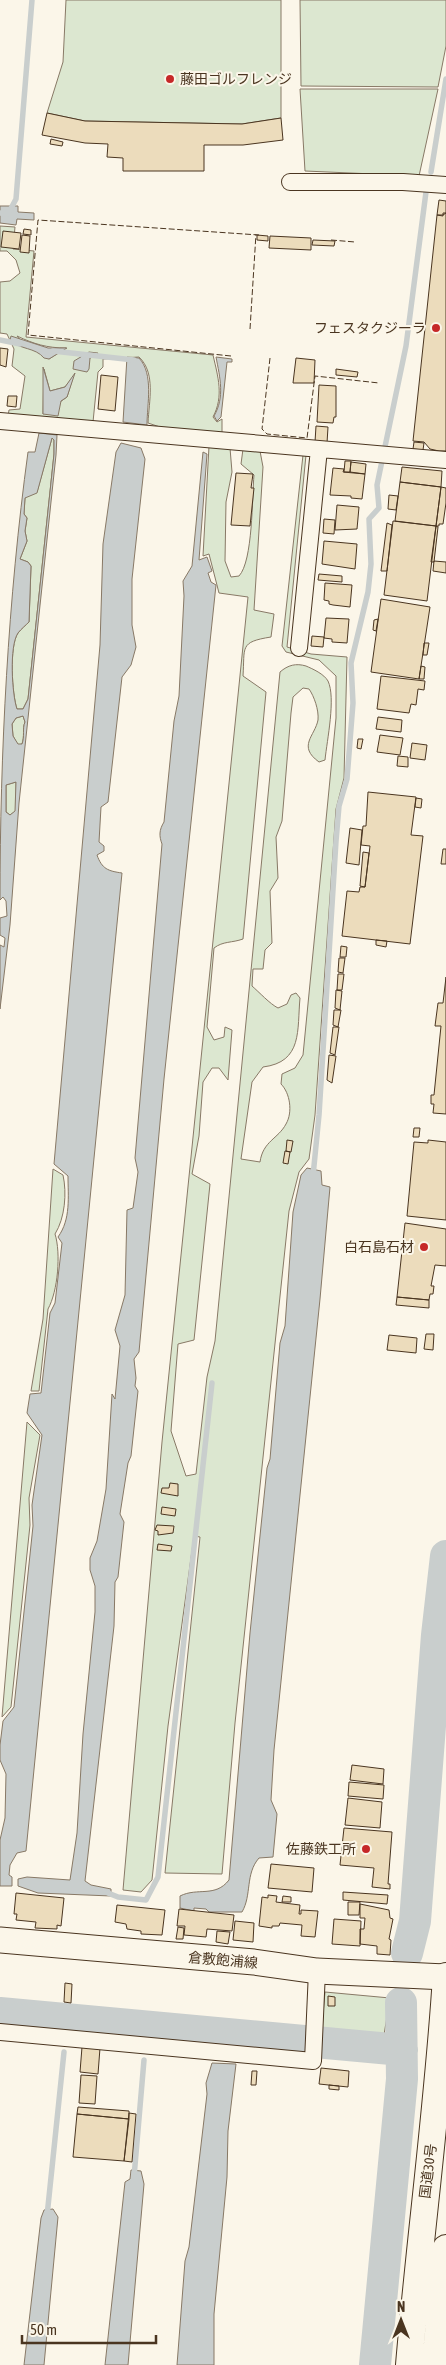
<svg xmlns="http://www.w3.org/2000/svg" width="446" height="2365" font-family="'Asap Condensed','Noto Sans JP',sans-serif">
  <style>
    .green { fill: #dce7d0; stroke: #887966; fill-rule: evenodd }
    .water { fill: #c9cecd; stroke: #887966; fill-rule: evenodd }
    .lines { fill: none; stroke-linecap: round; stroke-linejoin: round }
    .stream { stroke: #c9cecd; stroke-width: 5.5 }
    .river { stroke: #c9cecd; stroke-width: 32 }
    .building { fill: #ecdcbc; stroke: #4a3520 }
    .minor-casing { stroke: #4a3520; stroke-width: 18 }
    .primary-casing { stroke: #4a3520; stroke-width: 27 }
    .trunk-casing { stroke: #4a3520; stroke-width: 28 }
    .minor { stroke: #fbf6e9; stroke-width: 16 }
    .primary { stroke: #fbf6e9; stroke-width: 25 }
    .trunk { stroke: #fbf6e9; stroke-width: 26 }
    .fence { stroke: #4a3520; stroke-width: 1; stroke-dasharray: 6 2.5; stroke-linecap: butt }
    .poi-dot { fill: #c62828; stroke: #fbf6e9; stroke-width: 2 }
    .labels { text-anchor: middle; stroke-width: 4; stroke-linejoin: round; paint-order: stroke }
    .poi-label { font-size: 14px; fill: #4a3520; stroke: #fbf6e9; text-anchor: end }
    .street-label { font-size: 14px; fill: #4a3520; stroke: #fbf6e9 }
  </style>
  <rect width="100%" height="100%" fill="#fbf6e9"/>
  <path class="green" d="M66 0H281V118L242 124 85 121 47 113 63 62Z
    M300 0H446V46L438 87 301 86Z
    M300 89H438L419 176 305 171Z
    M0 226 15 227 13 249 34 251 26 337 213 355C218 377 224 396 213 417L217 422 222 419V433L163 428 148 423C149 401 156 373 139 357L103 359V367L98 372 93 422 8 416 9 410 20 409 25 376 12 366 14 349 7 334 0 333V282L10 281 20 273 16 260 7 251H0ZM17 336C34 344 47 348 66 348L49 359C35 348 29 351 17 336ZM44 369 50 391 65 387 73 377 67 397 43 414Z
    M52 438 54 440V454L28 699 23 709H17C12 694 9 646 18 633 21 629 26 625 29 622L31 566 28 562 20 559 27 541 25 531 27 518 24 514 25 497 37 492Z
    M209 446 230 448 232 472 226 502 225 561 231 577 239 576C253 561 252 497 254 475L241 464 243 449 306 455 287 647 311 654 347 657 344 778 336 809 315 1115 309 1159 299 1172 289 1211 235 1723 222 1874 165 1873 200 1537 194 1536 168 1726 152 1880 141 1892 123 1890 162 1442 248 597 219 593 209 554 203 556ZM260 451 303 455 282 646 286 652 319 660 336 676V718L303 1055 295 1068 282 1074 281 1084C290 1093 293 1112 286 1124 278 1139 263 1141 260 1162L241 1159 252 1082 263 1067C303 1062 297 1030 300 998L296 993 291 995 287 1004 278 1008C270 1004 259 992 252 986L253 969H263L265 950 272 943 270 891 278 878 276 837 282 821 291 713 293 697 303 688 309 689C314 696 319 710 318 720 315 736 297 746 319 762L325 760C327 740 336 698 328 681 324 674 313 669 306 666 296 663 288 665 280 672L215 1341 207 1377 196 1474 186 1476 171 1431 178 1344 194 1340 210 1184 192 1174 199 1136 203 1082 212 1068H219L228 1080 232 1030 225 1027 224 1037 214 1040 207 1027 214 948C223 941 232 943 243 939L266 692 243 676C245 647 239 642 271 637L274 614 254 610 263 467Z
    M23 716 25 722C22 729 25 736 22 744L18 745 13 736 12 724 16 718Z
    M16 782V811L10 815 6 812V785Z
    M53 1169 63 1175C67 1193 65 1218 55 1234 61 1253 58 1291 48 1309L39 1391H31L43 1319Z
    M27 1422 40 1435 29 1498 30 1525 11 1707 2 1717Z
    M325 1992 390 1998 383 2041 321 2035Z"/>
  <path class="water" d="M0 206H18V212L34 213V220L17 219 16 225 0 223Z
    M11 336 48 348H67L49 359 44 358C35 347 20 350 10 340Z
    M89 352 98 353 96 356 90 358 89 369 87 372 73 369 74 361Z
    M127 357 139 358C154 374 147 404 147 425L123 422Z
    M216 357 232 359V362H227L221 417 217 421 214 416C225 397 220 378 216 357Z
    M43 367 50 391 65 387 75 373 67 397 61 401 58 416 43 414Z
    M39 433 57 435 56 455 19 803 10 925 0 1009V945L4 947 5 938 0 935V918L7 916 6 901 3 897 0 900C0 752 8 599 28 452H35ZM52 438 54 440V454L28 699 23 709H17C12 695 9 646 18 633 21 629 26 625 29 622L31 566 28 562 20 559 27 541 25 531 27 518 24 514 25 498 37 493ZM23 716 25 722C22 729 25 736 22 744H18L13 736 12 724 16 718ZM16 782 15 811 10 815 6 812V785Z
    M121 443 141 448 145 459 132 579V625L136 647 131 665 122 677 108 802 101 807 99 842 104 846V851L97 855C102 869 108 871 122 873L26 1851 17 1853 10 1865 9 1875 12 1877V1886H0V1840L5 1818 6 1774 0 1760V1745L3 1721 14 1707 33 1526 32 1505 42 1435 27 1413 30 1394 41 1393 50 1313 55 1303 62 1243 58 1237C71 1219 68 1197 68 1176L54 1164 100 645 103 544 116 452Z
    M203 452 207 454 199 560 207 557 212 571 208 573 211 582 216 585 164 1079 139 1352 134 1359 136 1378 135 1386 138 1391 131 1456 128 1463 120 1514 124 1522 118 1577 115 1582 114 1626 85 1881 91 1885 111 1889V1896L38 1893 18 1886V1879L27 1877 70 1880 77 1833 83 1734 95 1612V1586L90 1570V1558L97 1541 106 1489 112 1394 115 1399 120 1346 115 1330 125 1295 127 1210 133 1208 138 1172 135 1158 162 844C159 836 159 830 164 822L174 721 179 696 184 596 183 581 192 566Z
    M307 1168 321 1171 322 1185 330 1187 320 1299 274 1750 271 1800 277 1814 273 1857 259 1858C245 1874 252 1895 242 1912H209L206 1909 194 1908V1911L180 1908V1896C198 1887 215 1898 229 1880L250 1633 267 1468 270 1459 280 1343 285 1326 293 1212 301 1175Z
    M212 2063 236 2064 228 2131 227 2177 214 2314V2365H177L185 2261 189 2247 207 2094 206 2083Z
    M131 2170 141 2171 144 2184 128 2365H105L125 2182 130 2179Z
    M53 2209 58 2217 44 2365H24L41 2218 44 2210Z"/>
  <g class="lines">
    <path class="stream" d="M431 172 446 79
      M0 213 8 214 16 199 32 0
      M0 340 20 344
      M53 351 134 360
      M313 1176 319 1115 336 841 339 806 347 779 353 703 351 663 368 592 371 564 369 519 379 508 377 485 406 346 426 192
      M419 1881 429 1882
      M108 1893 118 1897 146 1900 158 1877 212 1383
      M67 2020V2025
      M146 2034 147 2027
      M226 2041 227 2035
      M134 2177 144 2060
      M47 2216 64 2052"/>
    <path class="river" d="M407 1953 415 1921 437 1635 446 1556
      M0 2013 402 2050
      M375 2365 402 2079 401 2003"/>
  </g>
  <path class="building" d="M47 113 85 121 242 124 281 118 283 140 243 145H204V171H123V158L107 157 108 144 85 143 42 135Z
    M51 139 63 142 62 146 50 144Z
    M439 200 446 201V213L443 215H437Z
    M443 213H446V451H439L430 449 424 442 413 441 437 215 443 216Z
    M24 229 31 230V235L23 234Z
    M3 231 21 233 19 249 1 247Z
    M22 235 30 236 29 253 20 252Z
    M257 235 268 236V241L257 240Z
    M270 236 311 238V250L269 248Z
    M313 240 335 241 334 246 312 245Z
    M0 348 8 349 6 367 0 365Z
    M296 358 315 360 314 383H293Z
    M336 369 358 372 357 377 336 375Z
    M101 375 118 377 115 411 98 409Z
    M319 385 336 386V417H334L333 423 317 422Z
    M8 396H17L16 407 7 406Z
    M316 426 328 427 327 443 315 442Z
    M414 442 424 443 423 450 413 449Z
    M345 461H351L350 472H344Z
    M351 462 366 464 365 474 350 472Z
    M402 467 442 471 441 487 400 482Z
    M333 468 344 469 343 472 365 474 362 499 351 498V496L330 495Z
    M236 473 253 474 251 488H254L250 526 231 525Z
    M400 482 441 487 436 526 395 521Z
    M441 487 446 488V503L443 524H439V526H436Z
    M389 495 398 496 396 510 388 509Z
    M337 505 359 507 357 529 335 530Z
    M324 519 335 520 334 534 323 533Z
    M393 521 436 526 427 601 384 595Z
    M387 523 392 525 387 571H381Z
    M436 526 438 527 434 562H431Z
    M324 541 357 544 355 569 322 564Z
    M434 561 446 562V573L433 571Z
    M319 574 342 576V582L318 580Z
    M325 583 352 585 350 607 333 605 329 604V601L324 600Z
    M381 599 430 607 419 679 371 672Z
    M326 618 349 619 347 643 332 642V639L324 638Z
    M378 619 376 631 373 630 374 620Z
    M312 636 324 637 323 647 311 646Z
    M424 643H429L427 655H423Z
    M421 666 425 667 424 679H419Z
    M381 676 425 681 424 690 418 689 416 705 411 704 409 713 377 709Z
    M378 717 402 720 401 732 376 729Z
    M380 735 403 738 400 755 377 752Z
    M358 739H363L361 749 357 748Z
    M412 743 427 745 425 760 410 758Z
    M398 756 408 757V767L397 766Z
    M368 792 416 797 411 835 423 836 410 944 342 936 347 891 359 892 360 887H365L370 846 361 845 363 826H366Z
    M416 798 422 799 421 808 415 807Z
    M350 828 362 830 359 865 346 863Z
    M443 849H446V864H441Z
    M363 852 369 853 365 887 360 886Z
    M376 940 387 941 386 947 376 945Z
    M341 946 347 947 346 957H340Z
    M339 958H345L343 973 338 972Z
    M338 974H344L342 990H337Z
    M446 977V1114L433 1113 434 1104H431V1095H434L441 1026H435L438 1003H443Z
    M336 990 342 991 340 1010 335 1008Z
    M334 1010H341L338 1027 333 1025Z
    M333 1027H339L335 1055 330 1053Z
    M329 1055 336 1056 332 1083 327 1080Z
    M414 1128H420L419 1137H413Z
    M287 1140 293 1141 291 1152 286 1151Z
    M428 1140 446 1142V1220L407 1216 414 1142 428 1143Z
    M285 1151 290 1152 288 1164 283 1163Z
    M405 1223 446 1229V1266L435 1265 431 1286H434L433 1294H430L429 1300 397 1297Z
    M397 1297 429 1300V1308L396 1305Z
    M426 1334H434L433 1350 424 1349Z
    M389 1335 417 1338 416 1353 387 1350Z
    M170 1483 178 1484V1496L161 1493 162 1488H169Z
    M162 1507 176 1509 175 1516 161 1514Z
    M157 1525 174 1526 173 1533 158 1535V1531L155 1530Z
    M158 1544 172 1546 171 1551 157 1550Z
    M352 1765 384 1769 383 1784 350 1780Z
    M349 1782 384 1785 383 1799 348 1796Z
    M348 1798 382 1802 380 1828 345 1825Z
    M344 1828 392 1832 388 1884H390V1889L372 1887 374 1868 340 1865Z
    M271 1864 314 1868 312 1892 268 1888Z
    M343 1892 388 1895 387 1904 343 1900Z
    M16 1893 64 1898 61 1926 57 1925V1929L35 1928 36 1922 16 1920 17 1914H14Z
    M268 1895 277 1896 276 1902 300 1905 299 1914H301V1910L318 1911 315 1937 301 1936 302 1925 280 1923 279 1926H272V1928L259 1926 262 1897 268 1898Z
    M283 1896 291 1897V1902H282Z
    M348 1902H360L359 1915H348Z
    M360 1904 389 1910 390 1918 393 1919 389 1939 391 1940 390 1955 377 1954V1946L360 1944V1929H364L365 1918H360Z
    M117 1905 165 1910 162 1935 141 1934V1931L127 1929 126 1924 115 1922Z
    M179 1909 234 1915 232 1931 207 1929 206 1937 184 1935 185 1926H177Z
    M334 1919 361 1921 360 1946 332 1944Z
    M235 1921 254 1923 253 1942 233 1940Z
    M178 1927 184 1928 183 1939H176Z
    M217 1931 230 1932 228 1944 216 1942Z
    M65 1983 72 1984 71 2003 64 2002Z
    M328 1996 335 1997V2006H328Z
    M82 2047 100 2048 98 2074 80 2072Z
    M321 2068 349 2071 348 2087 319 2084Z
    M252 2071H257L256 2085H251Z
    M81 2075 97 2076 95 2104 79 2103Z
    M329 2085 339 2086V2090L329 2089Z
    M78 2107 129 2111V2119L77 2114Z
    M129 2113 136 2114 132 2162 124 2161Z
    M77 2114 129 2119 124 2161 73 2157Z"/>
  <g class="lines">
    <defs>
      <path id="minor" d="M290 182H403L446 185
        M0 421 446 460
        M299 648 319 449
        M0 2032 313 2061 317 1971"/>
      <path id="primary" d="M0 1940 254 1962 317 1971 446 1977"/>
      <path id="trunk" d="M409 2365C420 2235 438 2106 446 1976
        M435 2365 446 2248"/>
    </defs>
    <use href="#minor" class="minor-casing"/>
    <use href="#primary" class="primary-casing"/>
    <use href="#trunk" class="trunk-casing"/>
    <use href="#minor" class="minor"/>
    <use href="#primary" class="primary"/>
    <use href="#trunk" class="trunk"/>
    <path class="fence" d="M331 240 355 242
      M250 329 256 234
      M231 356 28 335 38 220 259 235
      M270 358 262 429 267 434 307 438 315 376 379 383"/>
  </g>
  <g class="poi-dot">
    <circle cx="170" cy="79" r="5"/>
    <circle cx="436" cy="328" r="5"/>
    <circle cx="424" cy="1247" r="5"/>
    <circle cx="366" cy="1849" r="5"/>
  </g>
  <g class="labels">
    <g class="poi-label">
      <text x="180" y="84" text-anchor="start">藤田ゴルフレンジ</text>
      <text x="426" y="333">フェスタクジーラ</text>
      <text x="414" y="1252">白石島石材</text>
      <text x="356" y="1854">佐藤鉄工所</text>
    </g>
    <g class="street-label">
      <text transform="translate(223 1960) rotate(5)" y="5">倉敷飽浦線</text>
      <text transform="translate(428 2171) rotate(-83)" y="5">国道30号</text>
    </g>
  </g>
  <g transform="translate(401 2320)" stroke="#fbf6e9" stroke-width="4" paint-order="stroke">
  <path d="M0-4L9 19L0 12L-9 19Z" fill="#4a3520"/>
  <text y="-8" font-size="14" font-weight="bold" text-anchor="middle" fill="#4a3520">N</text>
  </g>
  <path d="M22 2335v8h134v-8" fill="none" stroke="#4a3520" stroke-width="2.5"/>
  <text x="30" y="2335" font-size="15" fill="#4a3520" stroke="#fbf6e9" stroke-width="4" paint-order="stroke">50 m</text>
</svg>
